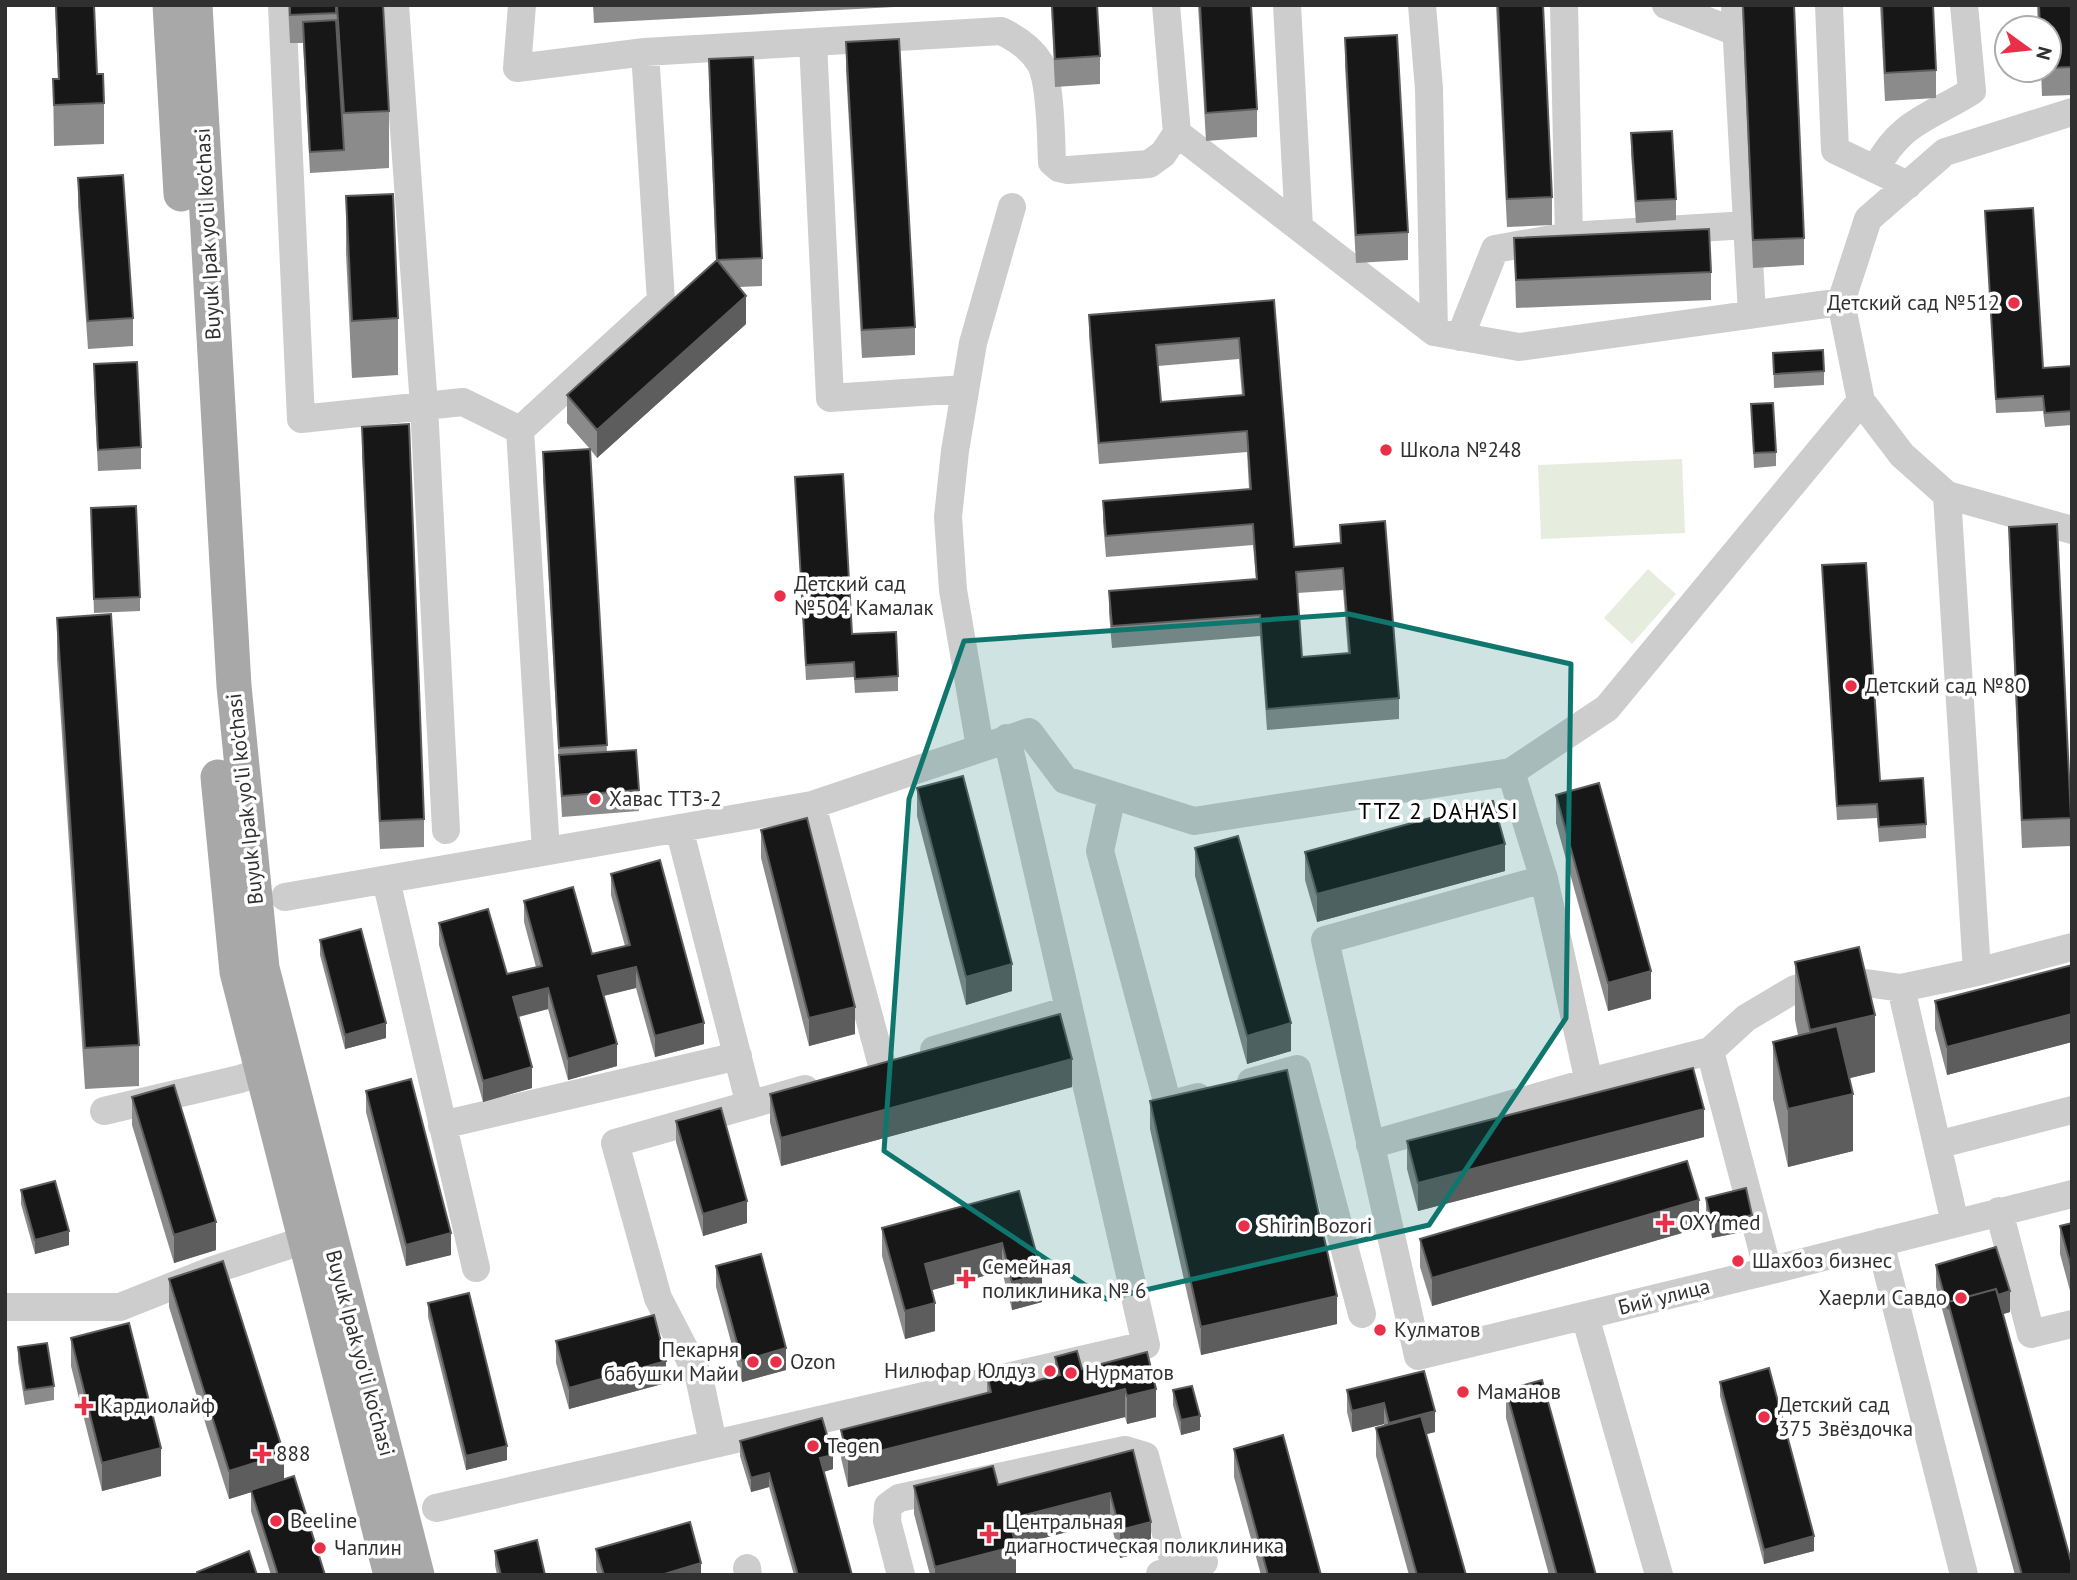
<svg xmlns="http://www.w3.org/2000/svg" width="2077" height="1580" font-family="'PT Sans',sans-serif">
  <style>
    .green { fill: #e7edde }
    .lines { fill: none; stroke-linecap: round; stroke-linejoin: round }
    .minor { stroke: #cdcdcd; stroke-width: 28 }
    .major { stroke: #a8a8a8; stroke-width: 35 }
    .wall { fill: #8b8b8b; fill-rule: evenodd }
    .shaded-wall { fill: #5d5d5d }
    .building { fill: #171717; stroke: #5d5d5d; stroke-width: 2; fill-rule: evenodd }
    .marked { fill: #0f766e; fill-opacity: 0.2; stroke: #0f766e; stroke-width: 5; stroke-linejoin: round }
    .poi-dot { fill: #e93048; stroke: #fff; stroke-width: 2.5 }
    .labels { text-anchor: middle; stroke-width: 7; stroke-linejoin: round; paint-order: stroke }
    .street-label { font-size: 21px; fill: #303030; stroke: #fff }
    .poi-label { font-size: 21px; fill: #303030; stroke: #fff; text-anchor: start }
    .neighbourhood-label { font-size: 23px; letter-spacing: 2px; fill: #000; stroke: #fff }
  </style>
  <rect width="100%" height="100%" fill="#fff"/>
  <path class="green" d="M1682 459 1685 533 1541 539 1538 465Z
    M1648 569 1676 594 1632 644 1604 618Z"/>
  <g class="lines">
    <path class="minor" d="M282 5 301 419 463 402 520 430 546 851
      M395 5 424 406 446 830
      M522 5 517 68 645 52 1001 31C1016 38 1031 48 1040 63 1051 81 1051 140 1052 162L1059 168 1068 170 1149 164 1163 154 1177 133
      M1166 5 1177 133 1434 332 1519 347 1841 302
      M1287 5 1299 227
      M1422 5 1429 89 1434 332
      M1666 5 1736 32
      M1735 5 1752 314
      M1829 5 1835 150 1908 185
      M813 42 830 398 965 389
      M2072 112 1945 152 1868 219 1841 302 1861 401 1902 455 1947 495 2072 530
      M1876 169C1899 122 1931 117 1972 91L1964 5
      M1569 236 1747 225
      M1460 337 1495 249 1569 236 1564 5
      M520 430 661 301 645 52
      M1947 495 1977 972
      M980 747 953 590 948 517 955 451 973 343 1012 207
      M1511 772 1544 879 1589 1082
      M1112 796 1100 851 1168 1105 1198 1097
      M812 805 882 1065
      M679 828 750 1105
      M1544 879 1325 940 1418 1356 1768 1271 2072 1194
      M386 880 476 1268
      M285 897 812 805 1029 732 1065 780 1194 821 1511 772 1607 708 1861 401
      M934 1050 1069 1010
      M1710 1051 1768 1271
      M1251 1082 1297 1069 1362 1314
      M104 1111 240 1079 262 1071
      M442 1125 738 1056
      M1370 1145 1589 1082 1710 1051 1746 1018 1795 989 1845 980 1901 988
      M1937 1145 2072 1110
      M1999 1211 2031 1334 2072 1324
      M1955 1223 1901 988 1977 972 2072 947
      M1880 1242 1964 1575
      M5 1307H120L213 1270 305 1240
      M1585 1316 1659 1575
      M713 1443 699 1377 658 1298 615 1143 805 1089
      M436 1508 1146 1345 1007 738
      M747 1568 748 1575
      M1160 1574 1204 1562
      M901 1575 887 1521 888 1506 899 1498 1125 1450 1145 1456 1176 1570"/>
    <path class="major" d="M170 5 181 194
      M195 5 234 686 262 968 417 1575
      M218 777 237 972 391 1575"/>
  </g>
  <path class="wall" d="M55 5H94L97 74 104 103V144L54 146 53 79H58Z
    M288 5H383L389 111V168L310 173 303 43H290Z
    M593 5H932L594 23Z
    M1051 5H1097L1100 56V84L1055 87Z
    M1198 5H1251L1257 109V137L1206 141Z
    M1496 5H1543L1552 197V225L1507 227Z
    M1742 5H1794L1804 238V265L1753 268Z
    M1880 5H1933L1936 70V98L1885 101Z
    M2037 5H2072V95L2042 96 2041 70H2049V28H2038Z
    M1345 38 1408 232V260L1356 263 1345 66Z
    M846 42 915 327V355L862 358 846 70Z
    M709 59 762 258V286L739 287 746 324 597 458 590 449 607 752 639 790V811L562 817 543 480V452L590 449 567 423V395L716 261 709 87Z
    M1631 133 1676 199V220L1636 223 1631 154Z
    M78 178 133 318V346L88 349 78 206Z
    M346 196 398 318V375L352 378 346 253Z
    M1985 211 2043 368 2072 366V425L2045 427 2043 411 1996 413Z
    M1514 238 1711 272V300L1516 308Z
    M1274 300 1294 547 1340 543V525L1399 698V719L1267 730 1260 636 1112 648 1109 613V591L1256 580 1253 545 1106 557 1103 522V501L1249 489 1247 452 1099 464 1089 336V315ZM1239 359 1242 396 1161 402 1158 366ZM1343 590 1348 653 1302 657 1297 593Z
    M1773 353 1824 371V385L1774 388Z
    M94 364 141 447V469L98 471 94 385Z
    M1751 404 1776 452V466L1754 468Z
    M362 427 424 819V847L380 849 362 455Z
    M795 477 852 634 898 676V691L855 693 854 677 806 680Z
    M91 522 140 597V611L94 613Z
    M2009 527 2071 818V846L2022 848 2009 555Z
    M1822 565 1880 781 1926 824V838L1879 842 1877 818 1837 820Z
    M57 618 139 1045V1086L85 1089 57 659Z
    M917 788 1012 991 966 1005 917 816Z
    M1556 795 1651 999 1608 1011 1556 823Z
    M761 830 855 1034 809 1046 761 858Z
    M1195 848 1291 1051 1247 1064 1195 876Z
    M1305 852 1505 871 1317 922 1305 880Z
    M611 874 704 1044 655 1057 636 988 604 996 617 1066 568 1080 548 1009 519 1017 532 1088 483 1102 439 945V923L507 974 536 967 524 922V901L592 954 625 946 611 895Z
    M320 940 386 1038 345 1049 320 955Z
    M1795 962 1875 1072 1849 1078 1853 1151 1788 1167 1773 1099V1042L1798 1035 1795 1020Z
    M2072 965V1042L1947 1075 1935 1029V1001Z
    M1072 1087 781 1166 770 1122V1094Z
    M366 1091 451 1255 406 1266 366 1112Z
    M132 1097 216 1250 174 1263 132 1125Z
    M1150 1101 1337 1324 1201 1355 1150 1129Z
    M676 1121 747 1223 703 1236 676 1142Z
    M1704 1137 1418 1211 1407 1169V1141Z
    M21 1190 69 1245 35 1254 21 1204Z
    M1019 1191 1042 1302 1012 1310 1002 1271 932 1290 935 1331 905 1339 882 1256V1228Z
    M1706 1198 1752 1230 1712 1238 1706 1212Z
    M2072 1223V1298L2060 1254V1226Z
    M1699 1228 1432 1306 1420 1267V1239Z
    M1936 1265 2010 1312 2003 1314 2072 1575H2015L1936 1287Z
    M716 1266 786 1370 742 1382 716 1287Z
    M169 1279 284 1480 325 1575H271L251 1511V1492L229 1499 169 1307Z
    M428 1303 507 1460 466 1470 428 1317Z
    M71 1338 161 1476 102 1491 71 1366Z
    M556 1341 666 1383 569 1409 556 1363Z
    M18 1347 54 1386V1400L25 1405 18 1362Z
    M1147 1352 1156 1417 1127 1424 1125 1417 848 1487 841 1458V1430L987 1393V1374L1030 1382 1055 1376V1357L1082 1369Z
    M1424 1371 1435 1432 1426 1434 1466 1575H1409L1376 1456V1428L1384 1426V1424L1352 1432 1347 1412V1390Z
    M1720 1382 1814 1551 1764 1564 1720 1396Z
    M1173 1390 1200 1430 1181 1435 1173 1405Z
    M1506 1390 1596 1575H1549L1506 1418Z
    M740 1441 833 1469 823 1472 852 1575H794L769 1487 751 1492 740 1456Z
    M1234 1449 1321 1575H1261L1234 1477Z
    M1133 1450 1151 1550 1120 1558 1110 1521 1016 1545V1574L930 1575 914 1514V1486L998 1485Z
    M596 1549 701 1575H598L596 1570Z
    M495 1551 545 1575H497L495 1565Z"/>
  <path class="shaded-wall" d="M746 296V324L597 458V430Z
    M1505 844V871L1317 922V894Z
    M1012 964V991L966 1005V977Z
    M636 967V988L598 997V976Z
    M1651 971V999L1608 1011V983Z
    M548 988V1009L513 1018V997Z
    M855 1007V1034L809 1046V1018Z
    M2072 1014V1042L1947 1075V1047Z
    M1875 1015V1072L1810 1088V1030Z
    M386 1023V1038L345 1049V1035Z
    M704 1023V1044L655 1057V1036Z
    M1291 1023V1051L1247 1064V1036Z
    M617 1044V1066L568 1080V1059Z
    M1072 1059V1087L781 1166V1138Z
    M532 1067V1088L483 1102V1081Z
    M1853 1094V1151L1788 1167V1109Z
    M1704 1109V1137L1418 1211V1183Z
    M1699 1200V1228L1432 1306V1278Z
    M747 1201V1223L703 1236V1214Z
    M1752 1215V1230L1712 1238V1224Z
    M216 1222V1250L174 1263V1235Z
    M69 1231V1245L35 1254V1240Z
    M451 1233V1255L406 1266V1245Z
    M1002 1243V1271L925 1292V1264Z
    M1042 1274V1302L1012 1310V1282Z
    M2010 1291V1312L1955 1328 1950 1309Z
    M1337 1296V1324L1201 1355V1327Z
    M935 1303V1331L905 1339V1311Z
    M786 1348V1370L742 1382V1361Z
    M666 1361V1383L569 1409V1388Z
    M1125 1389V1417L848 1487V1459Z
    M1156 1389V1417L1127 1424V1396Z
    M1384 1403V1424L1352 1432V1411Z
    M1435 1411V1432L1389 1444V1423Z
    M1200 1416V1430L1181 1435V1420Z
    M507 1446V1460L466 1470V1456Z
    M161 1448V1476L102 1491V1463Z
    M284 1454V1482L229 1499V1471Z
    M833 1455V1469L820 1473V1458Z
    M769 1473V1487L751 1492V1478Z
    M1110 1493V1521L1009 1547V1519Z
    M1151 1522V1550L1120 1558V1530Z
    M1814 1536V1551L1764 1564V1550Z
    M1016 1546V1574L935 1575V1567Z
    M701 1563V1575H661Z"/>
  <path class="building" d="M56 5H94L97 74H103L104 103 54 105 53 79H59Z
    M290 5H336V13L290 15Z
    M337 5H383L389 111 344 113Z
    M1052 5H1097L1100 56 1055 59Z
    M1200 5H1251L1257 109 1206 113Z
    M1498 5H1543L1552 197 1507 199Z
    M1743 5H1794L1804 238 1753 240Z
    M1882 5H1933L1936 70 1885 73Z
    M2039 5H2072V67L2049 68V28H2040Z
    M336 20 344 150 310 152 303 22Z
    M1397 35 1408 232 1356 235 1345 38Z
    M899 39 915 327 862 330 846 42Z
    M753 57 762 258 717 260 709 59Z
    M1672 131 1676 199 1636 201 1631 133Z
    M123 175 133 318 88 321 78 178Z
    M393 194 398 318 352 321 346 196Z
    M2033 208 2043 368 2072 366V411L2045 413 2043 396 1996 399 1985 211Z
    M1709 229 1711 272 1516 280 1514 238Z
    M717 260 746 296 597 430 567 395Z
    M1274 300 1294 547 1341 543 1340 525 1385 521 1399 698 1267 709 1260 615 1112 626 1109 591 1257 579 1253 524 1106 536 1103 501 1251 489 1247 431 1099 443 1089 315ZM1239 338 1244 395 1161 402 1156 345ZM1343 568 1350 653 1302 657 1296 572Z
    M1823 350 1824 371 1774 374 1773 353Z
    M137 362 141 447 98 450 94 364Z
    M1773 403 1776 452 1754 453 1751 404Z
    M409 424 424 819 380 821 362 427Z
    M590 449 607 745 559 748 543 452Z
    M843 474 852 634 896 632 898 676 855 679 854 662 806 665 795 477Z
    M136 506 140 597 94 599 91 508Z
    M2057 524 2071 818 2022 820 2009 527Z
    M1866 563 1880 781 1923 778 1926 824 1879 827 1877 804 1837 806 1822 565Z
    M111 614 139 1045 85 1048 57 618Z
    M636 750 639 790 562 796 559 755Z
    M963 776 1012 964 966 977 917 788Z
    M1599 783 1651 971 1608 983 1556 795Z
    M1493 801 1505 844 1317 894 1305 852Z
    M807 818 855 1007 809 1018 761 830Z
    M1238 836 1291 1023 1247 1036 1195 848Z
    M660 860 704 1023 655 1036 636 967 598 976 617 1044 568 1059 548 988 513 997 532 1067 483 1081 439 923 488 909 507 974 542 966 524 901 573 887 592 954 630 945 611 874Z
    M361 929 386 1023 345 1035 320 940Z
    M1859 947 1875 1015 1810 1030 1795 962Z
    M2072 965V1014L1947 1047 1935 1001Z
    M1060 1014 1072 1059 781 1138 770 1094Z
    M1837 1026 1853 1094 1788 1109 1773 1042Z
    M1693 1068 1704 1109 1418 1183 1407 1141Z
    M1287 1070 1337 1296 1201 1327 1150 1101Z
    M411 1079 451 1233 406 1245 366 1091Z
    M174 1085 216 1222 174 1235 132 1097Z
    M721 1108 747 1201 703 1214 676 1121Z
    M1687 1161 1699 1200 1432 1278 1420 1239Z
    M55 1181 69 1231 35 1240 21 1190Z
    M1746 1188 1752 1215 1712 1224 1706 1198Z
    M1019 1191 1042 1274 1012 1282 1002 1243 925 1264 935 1303 905 1311 882 1228Z
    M2072 1223V1270L2060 1226Z
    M1996 1247 2010 1291 1998 1295 1996 1289 1948 1302V1309L1936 1265Z
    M761 1254 786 1348 742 1361 716 1266Z
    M223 1261 284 1454 229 1471 169 1279Z
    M1996 1289 2072 1565V1575H2022L1948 1302Z
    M469 1293 507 1446 466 1456 428 1303Z
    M654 1315 666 1361 569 1388 556 1341Z
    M129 1323 161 1448 102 1463 71 1338Z
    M47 1343 54 1386 25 1390 18 1347Z
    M1077 1351 1082 1369 1147 1352 1156 1389 1127 1396 1125 1389 848 1459 841 1430 991 1392 987 1374 1026 1364 1030 1382 1060 1375 1055 1357Z
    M1769 1368 1814 1536 1764 1550 1720 1382Z
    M1424 1371 1435 1411 1389 1423 1384 1403 1352 1411 1347 1390Z
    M1542 1380 1596 1575H1557L1506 1390Z
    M1192 1386 1200 1416 1181 1420 1173 1390Z
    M1421 1416 1466 1575H1417L1376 1428Z
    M822 1418 833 1455 820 1458 852 1575H798L769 1473 751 1478 740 1441Z
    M1283 1435 1321 1575H1268L1234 1449Z
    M1133 1450 1151 1522 1120 1530 1110 1493 1009 1519 1016 1546 935 1567 914 1486 993 1466 998 1485Z
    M294 1476 325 1575H278L251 1490Z
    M690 1522 701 1563 661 1575H604L596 1549Z
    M537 1540 545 1575H501L495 1551Z
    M249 1551 257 1575H198L197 1572Z"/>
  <path class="marked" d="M1349 614 1571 664 1566 1018 1429 1225 1106 1299 884 1151 909 799 964 641Z"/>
  <g class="poi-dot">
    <circle cx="2014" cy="303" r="7"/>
    <circle cx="1386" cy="450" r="7"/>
    <circle cx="780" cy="596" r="7"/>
    <circle cx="1851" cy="686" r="7"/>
    <circle cx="595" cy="799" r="7"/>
    <path d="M1661.5 1212.5h7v7h7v7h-7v7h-7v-7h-7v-7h7z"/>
    <circle cx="1244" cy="1226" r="7"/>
    <circle cx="1738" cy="1261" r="7"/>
    <path d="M962.5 1268.5h7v7h7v7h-7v7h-7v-7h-7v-7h7z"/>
    <circle cx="1961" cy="1298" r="7"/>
    <circle cx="1380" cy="1330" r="7"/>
    <circle cx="753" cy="1362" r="7"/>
    <circle cx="776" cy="1362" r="7"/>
    <circle cx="1050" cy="1371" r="7"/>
    <circle cx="1071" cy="1373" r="7"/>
    <circle cx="1463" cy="1392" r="7"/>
    <path d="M80.5 1395.5h7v7h7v7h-7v7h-7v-7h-7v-7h7z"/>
    <circle cx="1764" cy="1417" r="7"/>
    <circle cx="813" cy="1446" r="7"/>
    <path d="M258.5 1443.5h7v7h7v7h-7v7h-7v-7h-7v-7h7z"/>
    <circle cx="276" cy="1521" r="7"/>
    <path d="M985.5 1523.5h7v7h7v7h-7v7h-7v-7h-7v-7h7z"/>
    <circle cx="320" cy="1548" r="7"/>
  </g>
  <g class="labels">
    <g class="street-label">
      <text transform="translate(208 234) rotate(-93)" y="7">Buyuk Ipak yo'li ko'chasi</text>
      <text transform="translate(245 799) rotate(-96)" y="7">Buyuk Ipak yo'li ko'chasi</text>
      <text transform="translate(1664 1297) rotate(-14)" y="7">Бий улица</text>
      <text transform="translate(360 1353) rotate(75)" y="7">Buyuk Ipak yo'li ko'chasi</text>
    </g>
    <g class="poi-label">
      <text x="2000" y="310" text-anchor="end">Детский сад №512</text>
      <text x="1400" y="457">Школа №248</text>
      <text x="794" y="591">Детский сад<tspan x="794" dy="24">№504 Камалак</tspan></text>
      <text x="1865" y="693">Детский сад №80</text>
      <text x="609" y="806">Хавас ТТЗ-2</text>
      <text x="1679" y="1230">OXY med</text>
      <text x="1258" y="1233">Shirin Bozori</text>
      <text x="1752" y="1268">Шахбоз бизнес</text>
      <text x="982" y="1274">Семейная<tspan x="982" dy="24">поликлиника № 6</tspan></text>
      <text x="1947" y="1305" text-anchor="end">Хаерли Савдо</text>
      <text x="1394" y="1337">Кулматов</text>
      <text x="739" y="1357" text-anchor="end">Пекарня<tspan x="739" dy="24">бабушки Майи</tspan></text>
      <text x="790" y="1369">Ozon</text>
      <text x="1036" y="1378" text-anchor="end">Нилюфар Юлдуз</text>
      <text x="1085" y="1380">Нурматов</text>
      <text x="1477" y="1399">Маманов</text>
      <text x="1778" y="1412">Детский сад<tspan x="1778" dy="24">375 Звёздочка</tspan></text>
      <text x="100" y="1413">Кардиолайф</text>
      <text x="827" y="1453">Tegen</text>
      <text x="276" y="1461">888</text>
      <text x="290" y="1528">Beeline</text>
      <text x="1005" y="1529">Центральная<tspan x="1005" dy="24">диагностическая поликлиника</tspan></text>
      <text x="334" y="1555">Чаплин</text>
    </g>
    <g class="neighbourhood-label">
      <text x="1439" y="819">TTZ 2 DAHASI</text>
    </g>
  </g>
  <rect width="2077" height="1580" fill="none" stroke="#303030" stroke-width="14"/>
  <g transform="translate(2028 49) rotate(105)"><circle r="33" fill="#ffffff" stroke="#acacac" stroke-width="2"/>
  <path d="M0-5L12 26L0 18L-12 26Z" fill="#e93048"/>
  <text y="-10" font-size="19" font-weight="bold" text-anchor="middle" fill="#303030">N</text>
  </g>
</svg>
